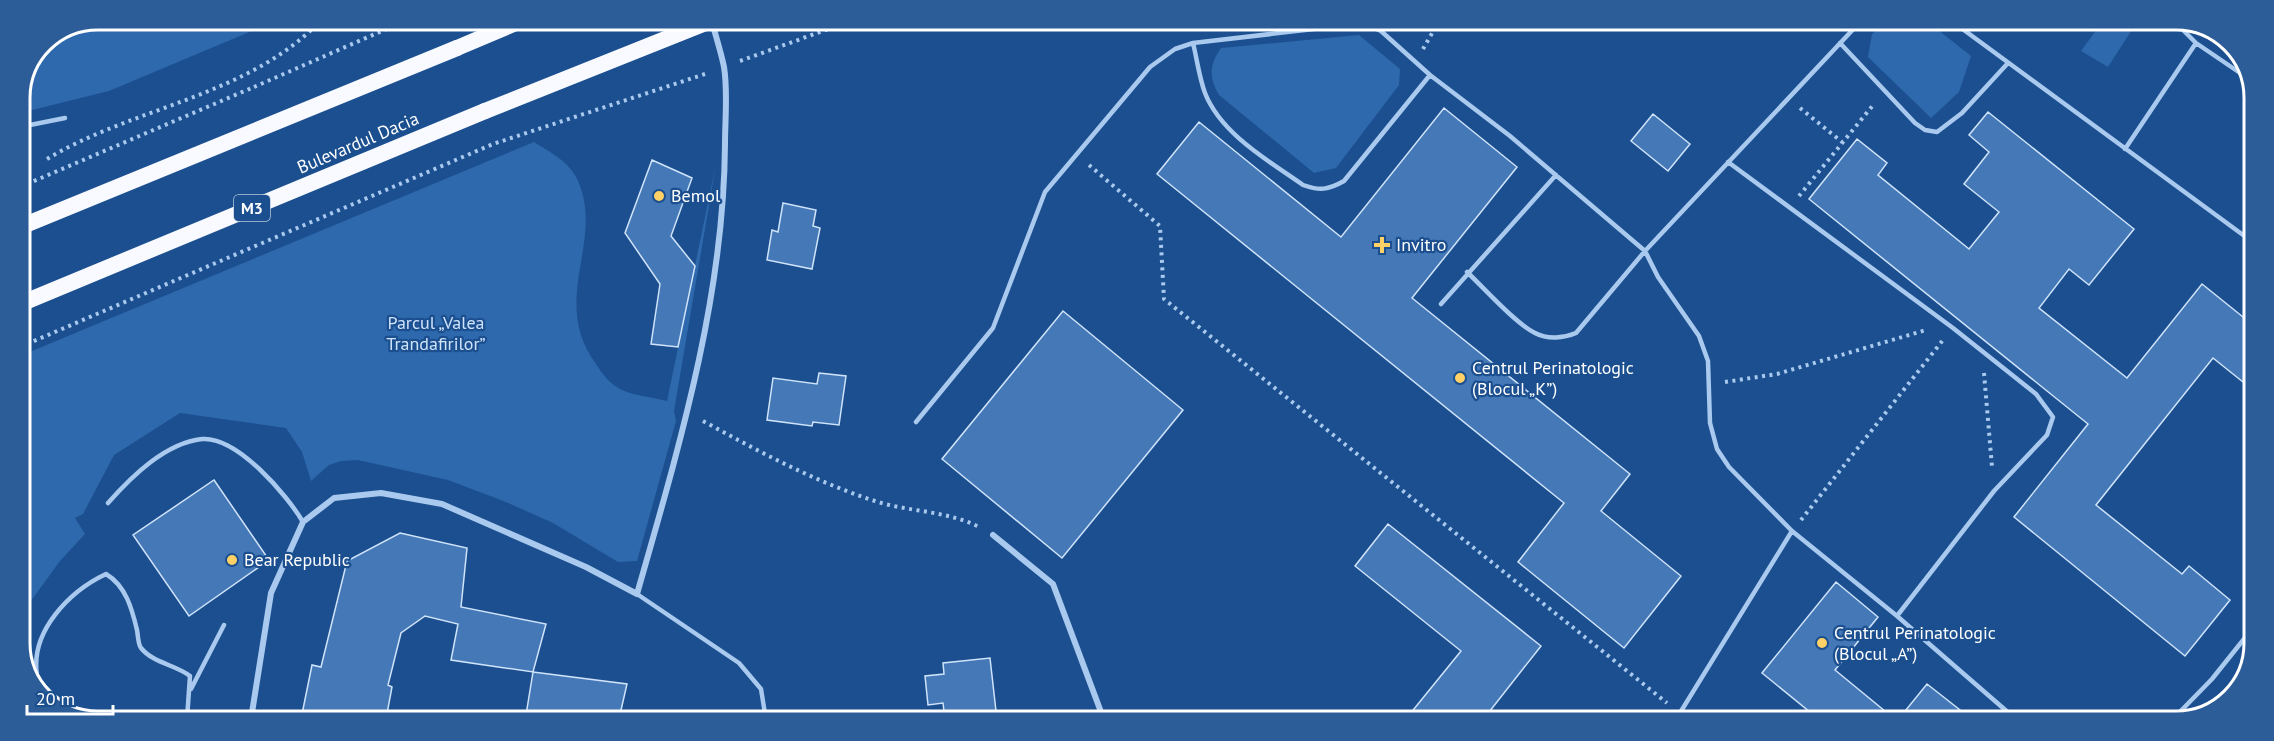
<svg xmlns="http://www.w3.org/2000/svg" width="2274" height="741" font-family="'PT Sans',sans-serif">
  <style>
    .green { fill: #2e69ad }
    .building { fill: #4478b7; stroke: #cfe3fa; stroke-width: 1.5 }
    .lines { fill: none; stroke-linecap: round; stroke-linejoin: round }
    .path { stroke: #a9c9ee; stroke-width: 4; stroke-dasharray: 3 4.5; stroke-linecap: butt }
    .service { stroke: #a9c9ee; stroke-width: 4.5 }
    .minor { stroke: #a9c9ee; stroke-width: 6 }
    .trunk { stroke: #f8faff; stroke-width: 16 }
    .path-bridge { stroke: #a9c9ee; stroke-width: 4; stroke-dasharray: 3 4.5; stroke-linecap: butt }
    .trunk-bridge { stroke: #f8faff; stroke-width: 16 }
    .poi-dot { fill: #ffd166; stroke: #1b4f8f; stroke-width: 2 }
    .labels { text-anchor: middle; stroke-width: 4.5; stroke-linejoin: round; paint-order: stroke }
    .shield { fill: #1b4f8f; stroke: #bbcadd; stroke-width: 1.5 }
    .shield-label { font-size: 16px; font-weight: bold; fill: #fff }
    .street-label { font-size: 18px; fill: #fff; stroke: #1b4f8f }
    .poi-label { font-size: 18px; fill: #fff; stroke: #1b4f8f; text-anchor: start }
    .park-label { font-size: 18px; fill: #cfe3fa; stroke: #1b4f8f }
    .rim { fill: none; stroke: #fff; stroke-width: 3 }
  </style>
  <rect width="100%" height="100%" fill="#1b4f8f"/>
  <path class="green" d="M98 20H278L109 91 20 113V98L43 42Z
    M1886 22H1928L1971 56 1959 92 1931 118 1868 57 1872 34Z
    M2102 22 2135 25 2108 67 2081 51Z
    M1359 35 1400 69 1399 85 1336 168 1314 173 1219 95C1209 78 1209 65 1221 48Z
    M534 142C551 153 570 162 578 181 605 242 549 300 596 364 602 374 611 385 622 390 635 396 652 397 667 401L716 164 674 411 676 421 637 561 618 562 553 523 506 502 448 480 358 460 341 461 329 465 311 481 302 452 286 428 180 413 114 455 83 514 75 518 85 534 60 561 20 616V356Z"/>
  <path class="building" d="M1444 108 1517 167 1412 298 1630 474 1601 511 1681 576 1624 648 1518 562 1564 503 1157 174 1199 122 1341 237Z
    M1988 112 2134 229 2089 285 2069 269 2039 308 2127 378 2202 284 2253 325V390L2213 358 2096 505 2182 574 2189 566 2230 600 2185 656 2014 517 2088 424 1809 199 1857 139 1887 163 1878 175 1969 249 1999 212 1964 184 1989 152 1969 135Z
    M1653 114 1690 144 1668 171 1631 141Z
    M652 160 692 178 671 236 695 266 678 347 651 344 660 284 625 233Z
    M783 203 816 210 813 226 820 228 812 269 767 260 772 230 778 232Z
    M1063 311 1183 410 1062 558 942 459Z
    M819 373 846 376 839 425 813 422 812 426 767 420 773 378 817 384Z
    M214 480 269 560 189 616 133 535Z
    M1388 524 1541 646 1482 721 1405 720 1461 651 1355 566Z
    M400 533 467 548 461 607 546 624 533 672 451 660 458 624 425 616 401 633 388 685 392 687 386 719H301L312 665 321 667 347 561Z
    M1836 582 1878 617 1835 670 1897 721H1821L1762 673Z
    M990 658 997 720H945L943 703 928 705 925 676 944 674 943 663Z
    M533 672 627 684 619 719H557L526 715Z
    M1927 684 1974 721H1897Z"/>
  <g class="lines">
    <path class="path" d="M1423 49 1439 21
      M740 61 853 20
      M254 87 407 20
      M1800 108 1842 142
      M47 159C133 107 250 96 321 20
      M1089 165 1160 226 1164 299 1667 703
      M1799 196 1874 104
      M20 347 493 144 708 73
      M1984 373 1992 467
      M1725 382 1777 374 1926 330
      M703 421C760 452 815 482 878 502 911 512 948 511 979 527
      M1801 520 1943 340"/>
    <path class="service" d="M1953 22 2254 243
      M2175 22 2196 43 2249 79
      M1840 43 1915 123 1925 130 1937 132 1962 113 2008 63
      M1430 75 1344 181C1328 190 1320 191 1303 185 1269 161 1221 134 1205 93 1199 77 1197 59 1193 43L1340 26H1370L1381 31 1430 75 1510 136 1645 251 1658 277 1699 336 1708 361 1710 423 1717 449 1729 467 1792 531 1897 616 2018 721
      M20 127 65 118
      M2125 149 2196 43
      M1728 162 1953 328 2036 394 2053 417 2047 435 1994 491 1897 616
      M1467 272C1484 288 1515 323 1535 333 1548 340 1564 338 1576 333L1645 251 1860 22
      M1441 304 1556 175
      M916 422 993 328 1045 192 1150 67 1175 49 1193 43
      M108 503C131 477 165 443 202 439 237 436 287 495 303 522
      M637 594 739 663 761 689 766 720
      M191 689 224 625
      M49 700C45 693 38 683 37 675 30 631 70 591 106 574 126 586 132 609 137 630 138 635 138 644 141 648 153 663 176 665 190 676L187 719
      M1675 721 1792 531
      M2171 721 2212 679 2252 629"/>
    <path class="minor" d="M993 535 1053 584 1104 720
      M251 719 271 593 303 522 334 498 381 493 442 504 586 567 637 594C679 447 724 298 725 144 725 119 728 91 724 67 721 52 716 37 712 22"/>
    <path class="trunk" d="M457 48 523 20
      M485 111 713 20"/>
    <path class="path-bridge" d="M20 187 254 87"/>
    <path class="trunk-bridge" d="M20 227 457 48
      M20 304 485 111"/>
  </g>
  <g class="poi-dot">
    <circle cx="659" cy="196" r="6"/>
    <path d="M1379 236h6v6h6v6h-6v6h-6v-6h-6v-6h6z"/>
    <circle cx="1460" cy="378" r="6"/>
    <circle cx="232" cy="560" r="6"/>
    <circle cx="1822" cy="643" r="6"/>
  </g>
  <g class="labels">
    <rect class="shield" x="234" y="195" width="36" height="26" rx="4.5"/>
    <g class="shield-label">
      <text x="252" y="214">M3</text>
    </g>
    <g class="street-label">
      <text transform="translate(358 143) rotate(-23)" y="6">Bulevardul Dacia</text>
    </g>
    <g class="poi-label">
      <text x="671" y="202">Bemol</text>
      <text x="1396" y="251">Invitro</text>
      <text x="1472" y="374">Centrul Perinatologic<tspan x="1472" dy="21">(Blocul „K”)</tspan></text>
      <text x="244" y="566">Bear Republic</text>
      <text x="1834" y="639">Centrul Perinatologic<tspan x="1834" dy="21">(Blocul „A”)</tspan></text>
    </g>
    <g class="park-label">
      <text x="436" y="329">Parcul „Valea<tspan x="436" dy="21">Trandafirilor”</tspan></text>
    </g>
  </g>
  <path d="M0 0H2274V741H0ZM98 30H2176A68 68 0 0 1 2244 98V643A68 68 0 0 1 2176 711H98A68 68 0 0 1 30 643V98A68 68 0 0 1 98 30Z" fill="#2d5d98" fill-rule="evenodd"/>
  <path class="rim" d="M98 30H2176A68 68 0 0 1 2244 98V643A68 68 0 0 1 2176 711H98A68 68 0 0 1 30 643V98A68 68 0 0 1 98 30Z"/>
  <path d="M27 705v9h86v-9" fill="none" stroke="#ffffff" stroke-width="3"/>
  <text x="36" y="705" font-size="18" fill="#ffffff" stroke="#1b4f8f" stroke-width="4.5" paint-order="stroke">20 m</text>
</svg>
